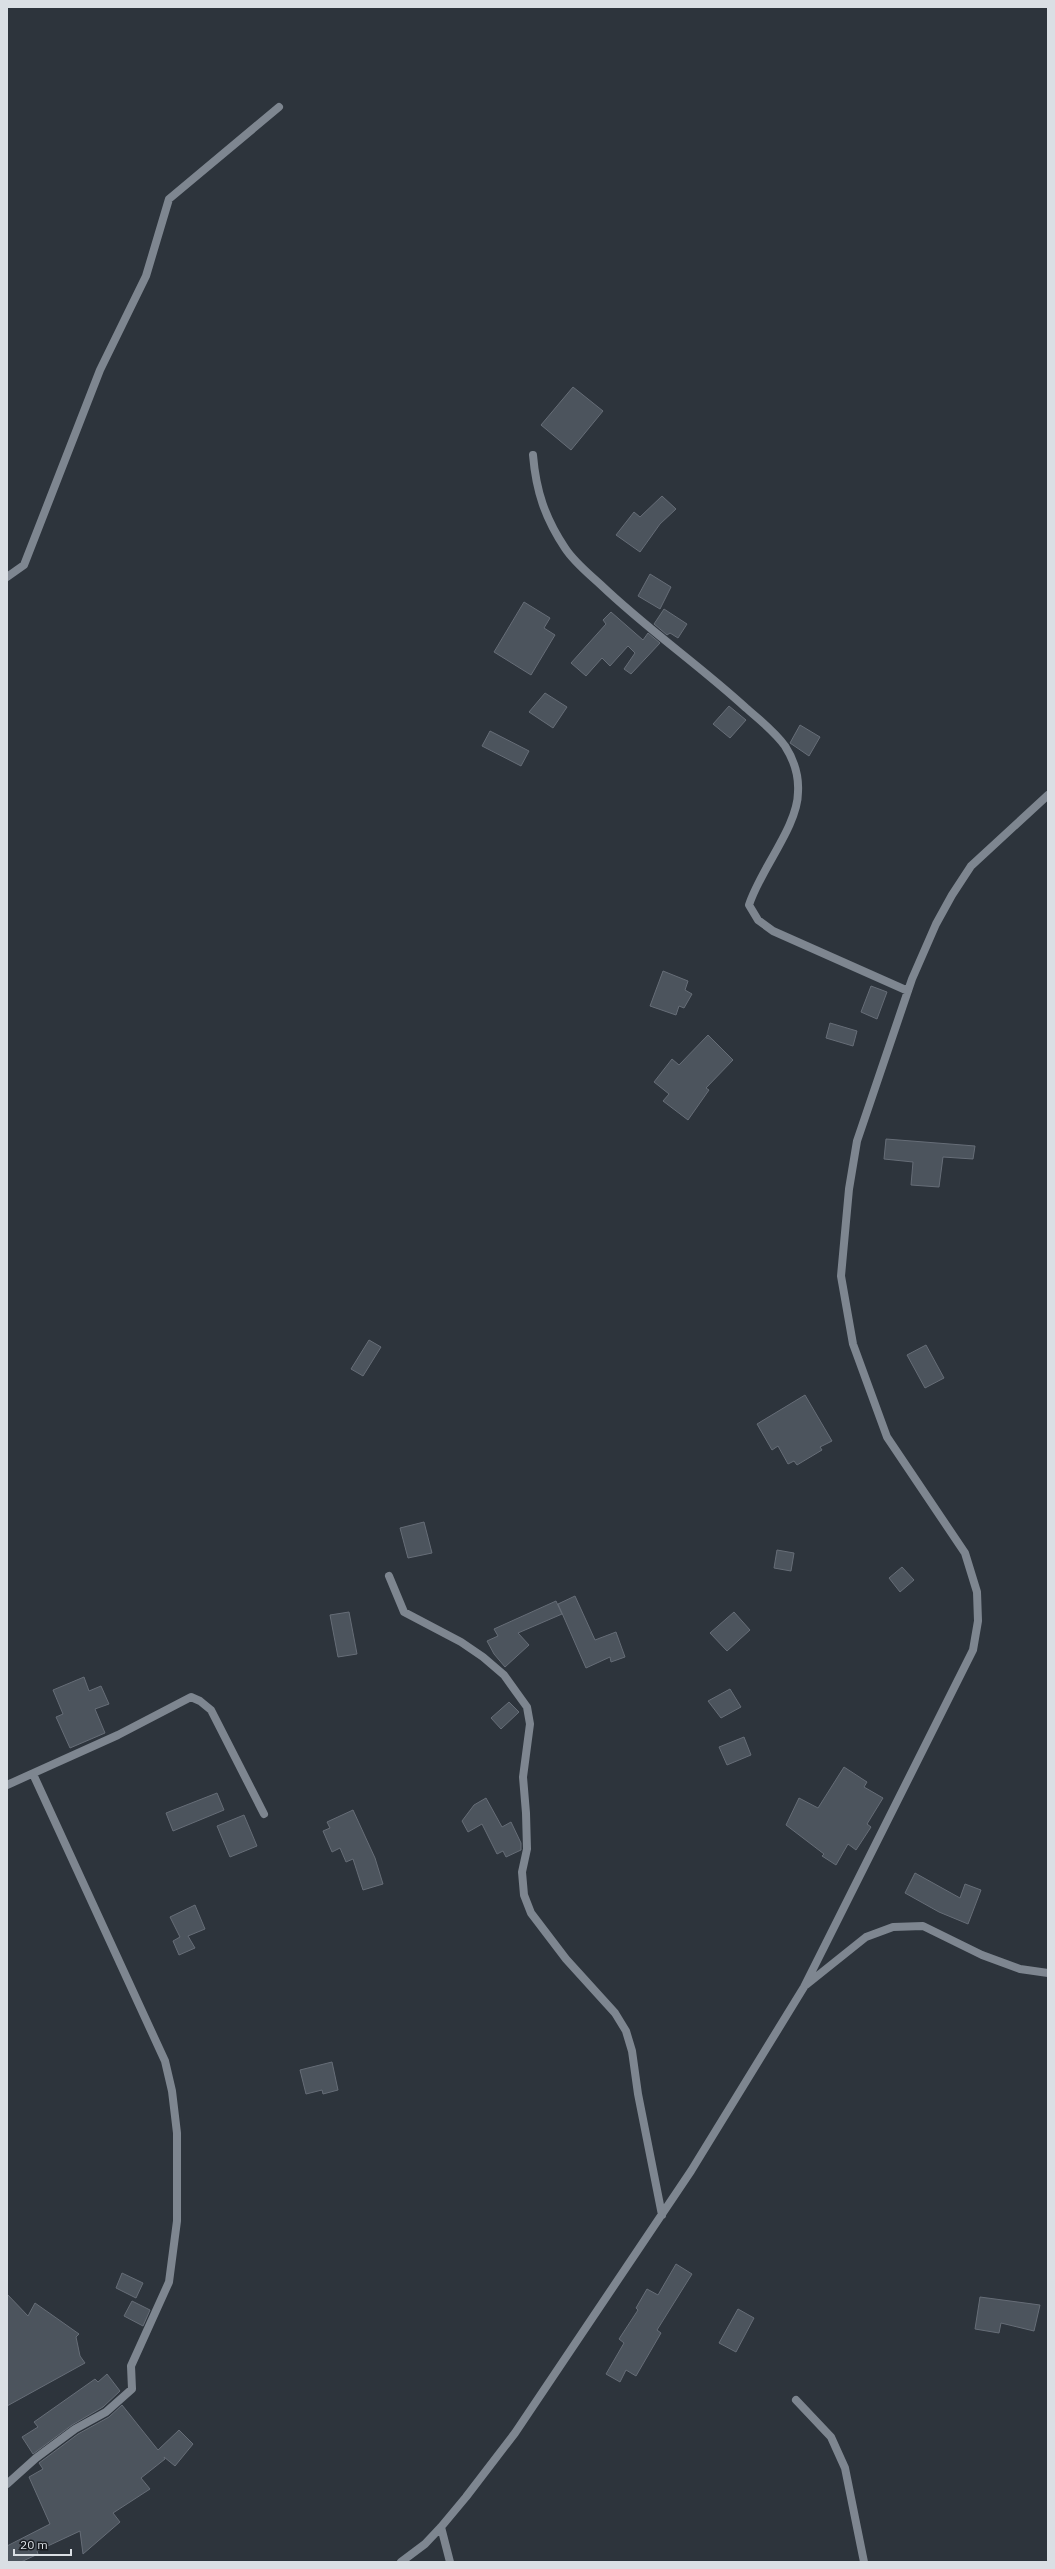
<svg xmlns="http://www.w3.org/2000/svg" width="1055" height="2569" font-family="'IBM Plex Sans',sans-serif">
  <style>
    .building { fill: #4c545d; stroke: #666d77 }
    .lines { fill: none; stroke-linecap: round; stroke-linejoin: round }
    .street { stroke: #7e8690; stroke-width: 8 }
  </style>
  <rect width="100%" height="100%" fill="#2d343c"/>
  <path class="building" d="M573 387 603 411 571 450 541 425Z
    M662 496 676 509 660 524 640 552 616 535 634 512 640 517Z
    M650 574 671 587 660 609 638 596Z
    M524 602 550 618 544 628 555 635 531 675 494 652Z
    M664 609 687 624 678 638 670 633 667 635 654 624Z
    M611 612 643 640 648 633 660 643 631 674 624 669 635 653 628 646 610 666 602 658 586 676 571 663 606 624 603 620Z
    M545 693 567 707 553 728 529 712Z
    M729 706 746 720 730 738 713 724Z
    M800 725 820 737 809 756 790 743Z
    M490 731 529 751 521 766 482 746Z
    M663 971 688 981 685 990 692 994 684 1008 679 1006 676 1015 650 1006Z
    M871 986 887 992 877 1019 861 1012Z
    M830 1023 857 1031 853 1046 826 1038Z
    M708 1035 733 1060 706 1088 709 1090 688 1120 663 1101 669 1094 654 1082 672 1059 679 1065Z
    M886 1139 975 1146 973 1159 943 1157 939 1187 911 1185 913 1162 884 1159Z
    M369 1340 381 1347 363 1376 351 1369Z
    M926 1345 944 1378 925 1388 907 1355Z
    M805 1395 832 1441 820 1447 822 1450 797 1465 794 1461 788 1464 778 1446 772 1450 757 1424Z
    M424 1522 432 1553 408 1558 400 1528Z
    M777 1550 794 1553 791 1571 774 1568Z
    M902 1567 914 1580 900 1592 889 1578Z
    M575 1596 595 1640 616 1632 625 1657 611 1662 610 1657 586 1668 558 1604Z
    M556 1601 562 1614 518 1633 529 1645 505 1667 494 1654 487 1641 498 1636 494 1629Z
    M349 1612 357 1654 338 1657 330 1615Z
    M734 1612 750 1630 727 1651 710 1633Z
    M84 1677 89 1691 101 1686 109 1704 95 1709 105 1733 70 1748 56 1717 63 1714 53 1690Z
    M730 1689 741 1707 721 1718 708 1701Z
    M509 1702 519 1712 501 1729 491 1718Z
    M744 1737 751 1755 727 1765 719 1747Z
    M844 1767 867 1782 864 1787 883 1798 867 1824 871 1827 856 1850 848 1844 836 1865 822 1856 824 1854 786 1825 799 1798 818 1808Z
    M217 1793 224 1810 173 1831 166 1813Z
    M486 1798 502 1827 511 1822 521 1843V1850L506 1857 503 1851 497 1854 482 1824 468 1832 462 1821 474 1805Z
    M353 1810 375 1858 383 1884 363 1890 353 1859 346 1862 340 1848 332 1852 323 1831 330 1828 327 1822Z
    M244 1815 257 1846 230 1857 217 1826Z
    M915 1873 960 1898 965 1884 981 1890 968 1924 939 1912 905 1893Z
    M195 1905 205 1929 188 1936 195 1948 179 1955 173 1941 180 1937 170 1917Z
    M332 2062 338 2090 323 2094 322 2090 306 2094 300 2070Z
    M676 2264 692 2274 657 2330 661 2333 636 2376 626 2370 620 2382 606 2374 624 2343 619 2339 638 2310 636 2308 647 2289 658 2295Z
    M122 2273 143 2283 136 2298 116 2288Z
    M7 2294 28 2316 35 2303 79 2334 76 2337 80 2356 85 2363 7 2406Z
    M980 2297 1040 2305 1034 2331 1001 2323 999 2333 975 2329Z
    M132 2301 150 2310 143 2326 124 2316Z
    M738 2309 754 2318 736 2352 719 2343Z
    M107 2374 120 2391 103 2407 72 2425 33 2454 22 2437 38 2427 34 2422 95 2379 98 2382Z
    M122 2405 158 2450 179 2430 193 2444 175 2466 164 2457 165 2459 141 2478 150 2489 113 2513 120 2522 83 2554 80 2531 37 2551 38 2554 21 2562H7V2546L50 2524 29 2477 43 2469 39 2463 78 2434 109 2417Z"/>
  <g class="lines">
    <path class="street" d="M533 455C536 491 545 518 565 548 574 562 589 574 601 585 647 629 699 665 746 708 759 719 775 732 785 746 794 760 799 775 798 792 798 826 760 870 749 905L758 920 773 931 908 991
      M7 577 24 565 100 370 146 276 169 199 279 107
      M389 1576 404 1612 461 1642 483 1657 504 1675 527 1707 530 1724 523 1777 526 1813 527 1849 522 1872 524 1895 531 1913 566 1959 615 2013 626 2031 632 2051 638 2094 662 2215
      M7 1785 118 1735 191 1697 200 1701 211 1710 264 1814
      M806 1985 866 1937 893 1927 923 1926 982 1955 1020 1969 1048 1973
      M796 2400 831 2437 845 2468 864 2562
      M7 2484 36 2458 75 2429 106 2412 132 2389 131 2366 169 2282 177 2221V2133L172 2091 165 2061 33 1774
      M441 2527 450 2562
      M401 2562 425 2544 441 2527 466 2497 515 2433 691 2171 804 1987 973 1650 978 1621 977 1592 965 1553 887 1437 853 1344 841 1276 849 1189 857 1141 912 979 936 924 952 895 971 866 1048 795"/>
  </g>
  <rect width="1055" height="2569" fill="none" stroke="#dadfe4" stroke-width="16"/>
  <path d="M14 2549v6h57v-6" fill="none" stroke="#dadfe4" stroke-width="2"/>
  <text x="20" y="2549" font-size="12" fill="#dadfe4" stroke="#181b1f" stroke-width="3" paint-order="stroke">20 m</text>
</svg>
